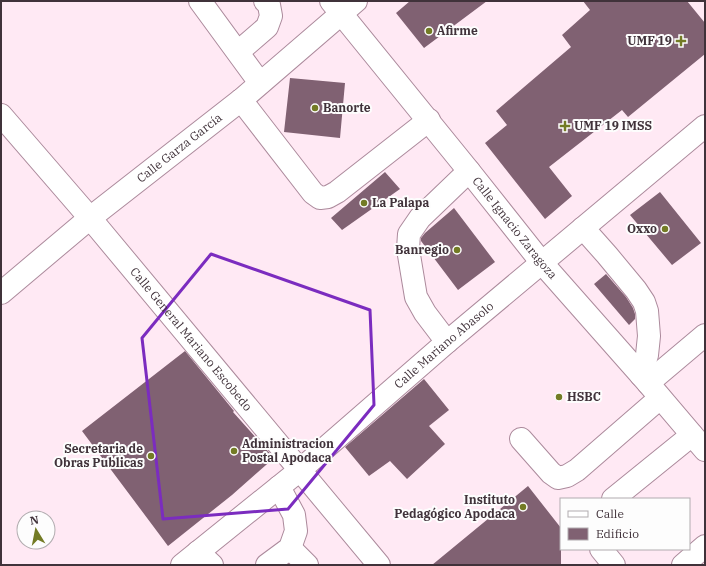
<svg xmlns="http://www.w3.org/2000/svg" width="706" height="566" font-family="'IBM Plex Serif',serif">
  <style>
    .building { fill: #806172 }
    .lines { fill: none; stroke-linecap: round; stroke-linejoin: round }
    .minor-casing { stroke: #ac8a9c; stroke-width: 24 }
    .major-casing { stroke: #ac8a9c; stroke-width: 24 }
    .minor { stroke: #fff; stroke-width: 22 }
    .major { stroke: #fff; stroke-width: 22 }
    .marked { fill: none; stroke: #7b2cbf; stroke-width: 3; stroke-linejoin: round }
    .poi-dot { fill: #737b25; stroke: #fdfdfd; stroke-width: 1.5 }
    .labels { text-anchor: middle; stroke-width: 4; stroke-linejoin: round; paint-order: stroke }
    .poi-label { font-size: 12px; font-weight: bold; fill: #40323a; stroke: #fdfdfd; text-anchor: start }
    .street-label { font-size: 12px; fill: #40323a; stroke: #fdfdfd }
  </style>
  <rect width="100%" height="100%" fill="#ffe9f4"/>
  <path class="building" d="M410 1H487L424 48 396 13Z
    M583 1H687L705 23V54L628 117 622 110 549 167 572 196 545 219 485 143 507 125 496 111 571 47 562 35 590 10Z
    M290 78 345 83 340 138 284 132Z
    M385 172 400 189 342 230 331 218Z
    M660 192 701 243 672 265 630 215Z
    M454 208 495 262 458 290 421 241V238L425 233Z
    M606 274 626 297 633 308 635 314V319L629 325 594 284Z
    M185 351 234 411 233 412 274 458 232 495 168 546 82 431Z
    M424 379 449 410 429 426 445 444 407 479 390 461 369 476 345 447Z
    M528 486 561 528V565H432Z"/>
  <g class="lines">
    <defs>
      <g id="minor">
        <path d="M200 1 260 83"/>
        <path d="M238 52 267 27 271 16 269 5 265 1"/>
        <path d="M241 100 313 193 320 198 328 197 337 192 429 120"/>
        <path id="s1" d="M1 115 90 218 379 565"/>
        <path d="M583 228 607 255 636 290 644 302 647 311 649 336 647 355 641 375"/>
        <path id="s2" d="M1 293 90 218 241 100 356 1"/>
        <path d="M447 342 425 313 416 297 408 249 409 234 420 218 469 171"/>
        <path d="M648 383 705 335"/>
        <path d="M521 439 551 473 558 478 567 476 577 470 660 398"/>
        <path d="M613 499 692 435"/>
        <path d="M290 548 307 565"/>
        <path d="M601 549 614 565"/>
        <path d="M198 552 212 565"/>
        <path id="s3" d="M182 565 300 470 447 342 705 126"/>
        <path d="M267 565 290 548 296 531 294 515 279 487"/>
        <path d="M683 565 705 546"/>
      </g>
      <g id="major">
        <path id="s4" d="M331 1 469 171 542 263 648 383 705 450"/>
      </g>
    </defs>
    <use href="#minor" class="minor-casing"/>
    <use href="#major" class="major-casing"/>
    <use href="#minor" class="minor"/>
    <use href="#major" class="major"/>
  </g>
  <path class="marked" d="M211 254 370 310 374 405 288 509 163 519 142 338Z"/>
  <g class="poi-dot">
    <circle cx="429" cy="31" r="4"/>
    <path d="M679 35h4v4h4v4h-4v4h-4v-4h-4v-4h4z"/>
    <circle cx="315" cy="108" r="4"/>
    <path d="M563 120h4v4h4v4h-4v4h-4v-4h-4v-4h4z"/>
    <circle cx="364" cy="203" r="4"/>
    <circle cx="665" cy="229" r="4"/>
    <circle cx="457" cy="250" r="4"/>
    <circle cx="559" cy="397" r="4"/>
    <circle cx="234" cy="451" r="4"/>
    <circle cx="151" cy="456" r="4"/>
    <circle cx="523" cy="507" r="4"/>
  </g>
  <g class="labels">
    <g class="poi-label">
      <text x="437" y="35">Afirme</text>
      <text x="672" y="45" text-anchor="end">UMF 19</text>
      <text x="323" y="112">Banorte</text>
      <text x="574" y="130">UMF 19 IMSS</text>
      <text x="372" y="207">La Palapa</text>
      <text x="657" y="233" text-anchor="end">Oxxo</text>
      <text x="449" y="254" text-anchor="end">Banregio</text>
      <text x="567" y="401">HSBC</text>
      <text x="242" y="448">Administracion<tspan x="242" dy="14">Postal Apodaca</tspan></text>
      <text x="143" y="453" text-anchor="end">Secretaria de<tspan x="143" dy="14">Obras Publicas</tspan></text>
      <text x="515" y="504" text-anchor="end">Instituto<tspan x="515" dy="14">Pedagógico Apodaca</tspan></text>
    </g>
    <g class="street-label">
      <text dy="4" stroke="none"><textPath href="#s2" startOffset="230">Calle Garza García</textPath></text>
      <text dy="4" stroke="none"><textPath href="#s4" startOffset="292">Calle Ignacio Zaragoza</textPath></text>
      <text dy="4" stroke="none"><textPath href="#s1" startOffset="294">Calle General Mariano Escobedo</textPath></text>
      <text dy="4" stroke="none"><textPath href="#s3" startOffset="342">Calle Mariano Abasolo</textPath></text>
    </g>
  </g>
  <rect width="706" height="566" fill="none" stroke="#40323a" stroke-width="4"/>
  <rect x="560" y="498" width="130" height="52" fill="#fdfdfd" stroke="#b1acaf"/>
  <rect x="568" y="511" width="20" height="6" fill="#ffffff" stroke="#b1acaf"/>
  <text x="596" y="518" font-size="12" fill="#40323a">Calle</text>
  <rect x="568" y="528" width="20" height="12" fill="#806172" stroke="#b1acaf"/>
  <text x="596" y="538" font-size="12" fill="#40323a">Edificio</text>
  <g transform="translate(36 530) rotate(350)"><circle r="19" fill="#fdfdfd" stroke="#b1acaf"/>
  <path d="M0-3L7 15L0 10L-7 15Z" fill="#737b25"/>
  <text y="-6" font-size="11" font-weight="bold" text-anchor="middle" fill="#40323a">N</text>
  </g>
</svg>
